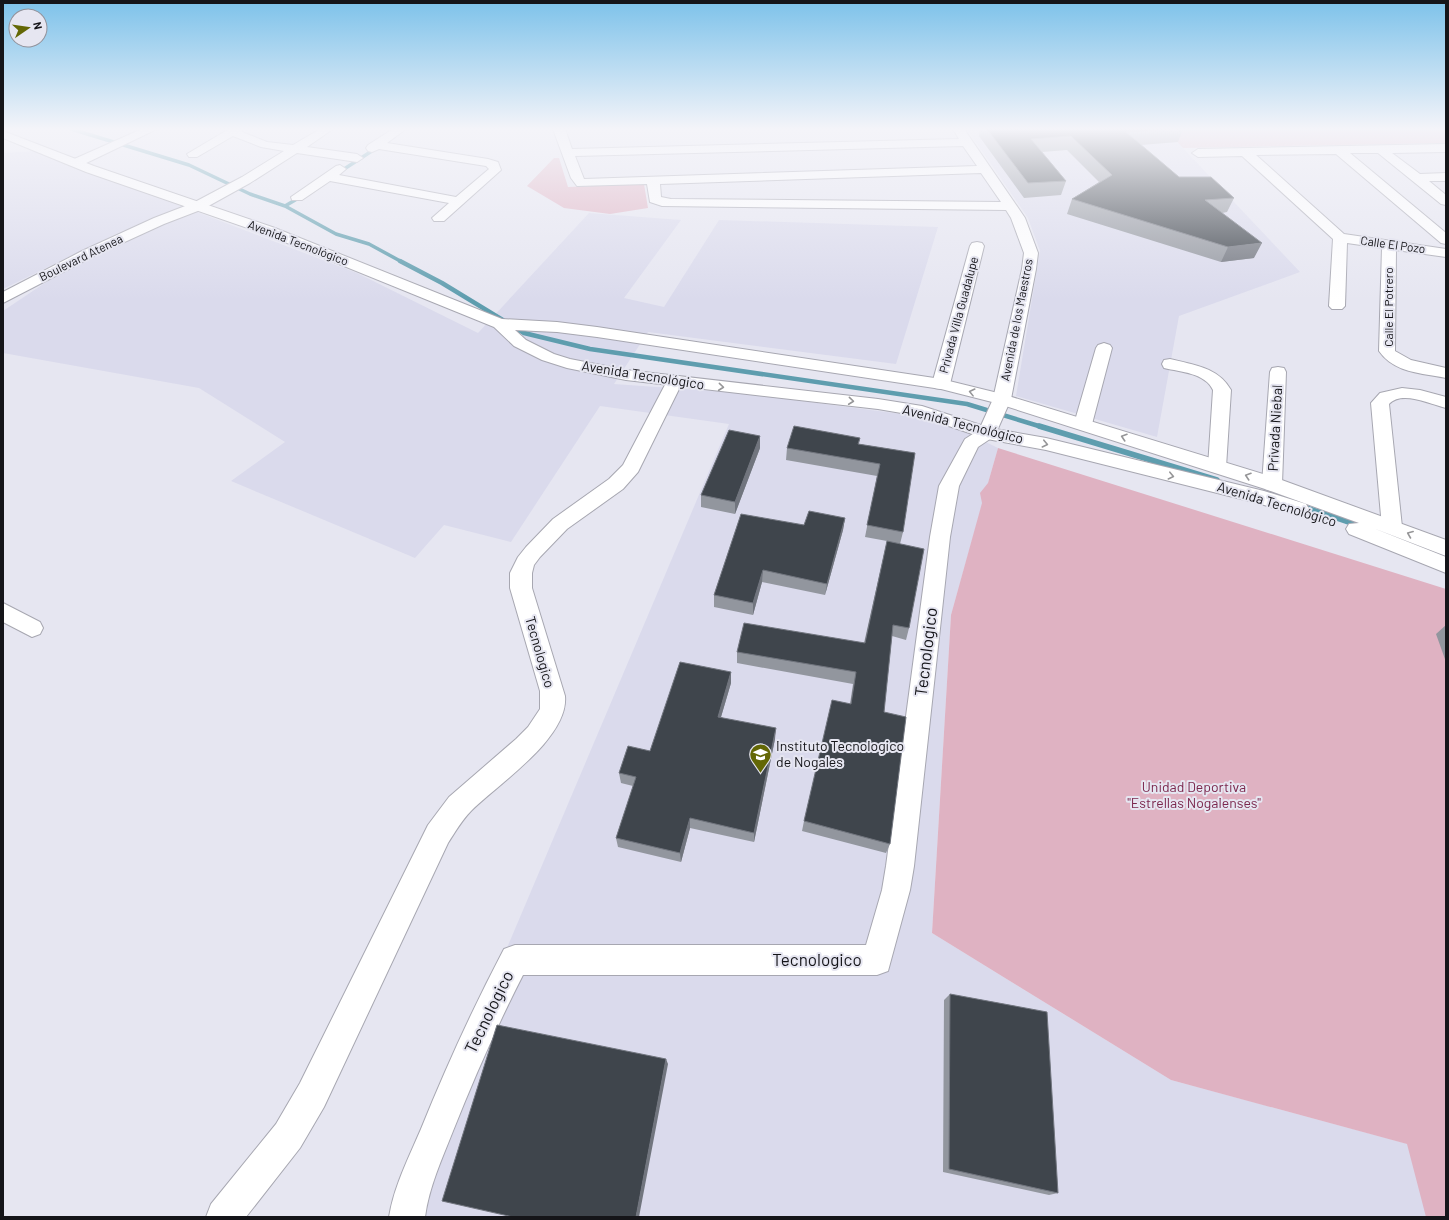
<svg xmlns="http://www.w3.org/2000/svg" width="1449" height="1220" font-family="Barlow,sans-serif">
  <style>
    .built { fill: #dadaec }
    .green { fill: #dfb2c2 }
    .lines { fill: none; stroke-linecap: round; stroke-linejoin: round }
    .stream-far2 { stroke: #5e9dae; stroke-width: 3.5 }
    .stream-far1 { stroke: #5e9dae; stroke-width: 4.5 }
    .stream { stroke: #5e9dae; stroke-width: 5.5 }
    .minor-casing { stroke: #a7a7b1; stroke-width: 2 }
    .major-casing { stroke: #a7a7b1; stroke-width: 2 }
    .minor { fill: #fff; fill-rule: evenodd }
    .major { fill: #fff; fill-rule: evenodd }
    .wall { fill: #92969e }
    .shaded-wall { fill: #71757e }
    .building { fill: #3f454c; stroke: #71757e }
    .oneway { stroke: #969698 }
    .labels { text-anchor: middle; stroke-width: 4; stroke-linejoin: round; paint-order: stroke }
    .far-street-label { font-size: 12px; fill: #151519; stroke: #e6e6f1 }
    .street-label { font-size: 14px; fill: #151519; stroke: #e6e6f1 }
    .poi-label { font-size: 14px; fill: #151519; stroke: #e6e6f1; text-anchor: start }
    .park-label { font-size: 14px; fill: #7b274d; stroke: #e6e6f1 }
    .near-street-label { font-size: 17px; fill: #151519; stroke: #e6e6f1 }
  </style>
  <rect width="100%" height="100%" fill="#e6e6f1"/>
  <path class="built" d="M967 129H1165L1300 272 1179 316 1157 437 1016 396 1040 251 1028 218Z
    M37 151 357 273 478 333 589 213 681 220 624 298 664 307 719 220 938 227 896 364 648 332 614 384 742 393 939 419 998 448 951 615 932 933 1171 1080 1408 1144 1446 1217H393L729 424 600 406 511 542 444 525 415 558 231 481 285 442 199 388 3 353V311L124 230 3 289V153Z"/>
  <path class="green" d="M1165 129H1446V143L1183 148Z
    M554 158H559L568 187 644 184 648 208 610 214 564 208 527 186Z
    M998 448 1446 589V1217H1426L1407 1144 1171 1080 932 933 951 615 982 503 980 493 988 483Z"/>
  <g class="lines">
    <path class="stream-far2" d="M71 129 189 165 250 194 285 206 336 234 369 244 402 262
      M338 173 378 147
      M285 206 302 196"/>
    <path class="stream-far1" d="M400 261 442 283 524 333 590 349 967 404 1042 427"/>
    <path class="stream" d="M1039 426 1217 480
      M1301 506 1360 526"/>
    <defs>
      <path id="minor" d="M142 129H157L80 166H72L70 163 72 160Z
        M229 129H243L242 132 267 142 293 145 320 129H333L307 147 357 154 363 158 357 162 297 153 250 183 203 209 164 224 92 257 3 303V292L82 251 154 218 193 203 242 177 284 151 261 147 233 136 197 157H189L187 154Z
        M393 129H406L387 143 488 159 498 162 501 170 444 221H434L432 218 449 203 330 181 302 200H292L291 197 336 166 340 165 346 169 339 175 456 197 489 169 486 166 379 149 372 152 368 151 366 148 368 145Z
        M553 129H565L572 149 959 139 953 129H964L1025 218 1038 253 1036 269 1011 399 996 433 993 437 978 447 959 486 950 537 914 866 910 890 888 971 877 975H523C497 1026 474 1078 453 1131 442 1159 429 1187 425 1217H389C394 1186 409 1157 421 1129 446 1067 473 1008 504 949L515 945H866L882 890 886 866 930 537 939 486 965 439 979 430 993 399 1022 269 1024 253 1011 218 1006 210 662 206 650 202 647 184 577 186 571 178ZM963 146 977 166 584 179 575 156ZM981 173 1001 202 671 199 661 197 660 184Z
        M1446 144V152L1392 153 1420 174 1446 173V181H1429L1446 195V205L1441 204 1378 153H1350L1446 233V244L1441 243 1336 154 1256 155 1344 234 1446 249V257L1396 250 1395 351 1411 360 1446 368V378C1422 373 1394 373 1379 351L1382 248 1347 243 1345 306 1342 309H1332L1329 306 1333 239 1242 156 1198 157 1192 153 1198 149Z
        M977 242 982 243 984 246 950 384 947 388 941 389 935 388 932 384 970 246 972 243Z
        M1104 343 1110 345 1112 348 1092 424 1089 428 1083 430 1077 428 1074 424 1096 348 1098 345Z
        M1170 359C1194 365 1218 367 1231 390L1226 467 1224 471 1217 473 1210 471 1208 467 1213 390C1205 373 1181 372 1164 368L1162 364 1164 360Z
        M1278 367 1284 368 1286 372 1282 484 1279 489 1272 491 1265 489 1262 484 1270 372 1272 368Z
        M675 376 681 377 683 381 638 472 623 489 567 529 540 557 534 565 532 573V588L565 696C569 738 498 784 471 811 462 820 455 832 448 843L324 1107 300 1148 246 1217H206L211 1204 276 1124 300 1083 428 825 449 797 516 739 528 727 540 709V691L510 588V573L518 557 526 547 553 519 609 479 623 465 667 381 669 377Z
        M1402 388 1420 390 1446 397V408C1430 404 1402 390 1389 404L1402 527 1399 532 1392 534 1385 532 1382 527 1371 403 1380 393Z
        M3 603 40 622 43 628 40 634 32 637 3 622Z"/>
      <path id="major" d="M3 131 94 166 275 228 502 319 557 322 597 327 941 379 1002 394 1279 479 1446 540V556L1373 528 1446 557V573L1349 534 1346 529 1349 524 1359 523 1265 489 996 403 941 389 597 337 557 332 515 330 526 340 554 354 570 359 626 370 878 399 922 406 990 428 1046 438 1264 491 1306 504 1309 509 1306 514 1299 516 1261 504 1046 450 987 439 919 416 878 409 626 380 567 368 542 360 514 346 494 327 265 234 86 172 3 138Z"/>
    </defs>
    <use href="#minor" class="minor-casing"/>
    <use href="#major" class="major-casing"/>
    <use href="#minor" class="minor"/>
    <use href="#major" class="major"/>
  </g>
  <path class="wall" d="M980 129H1183L1178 142 1141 145 1179 177 1234 198 1227 212 1222 213 1254 258 1221 262 1067 214 1072 199 1099 182 1067 150 1042 152 1066 181 1061 195 1024 198 979 136Z
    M760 436V448L735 514 701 507V495Z
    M860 438 859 444 915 453 903 532 900 544 909 628 906 640 892 636 884 712 890 844 886 853 802 831 804 821 850 704 853 684 737 663V652L864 643 887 541 865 537 877 476 786 460 787 448Z
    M845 518 843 530 825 595 762 582 753 615 714 607V595L804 525Z
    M1446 625V662L1436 634Z
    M731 672V683L721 717 775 739 754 842 690 828 681 862 618 847 616 838 633 786 621 783 619 773 650 751Z
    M950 994 1058 1193 1049 1195 943 1172 944 1000Z"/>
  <path class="shaded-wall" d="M1262 243 1254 258 1221 262 1228 247Z
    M760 436V448L735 514V502Z
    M845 518 843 530 825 595 827 584Z
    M763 570 762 582 753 615V603Z
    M731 672V683L718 727V717Z
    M776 728 775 739 754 842V833Z
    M690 818V828L681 862 680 853Z
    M666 1059 668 1064 639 1217H636Z"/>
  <path class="building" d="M987 129H1170L1126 132 1179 177H1211L1234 198 1205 200 1262 243 1228 247 1072 199 1112 175 1071 136 1031 139 1066 181 1028 183Z
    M794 426 860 438 858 444 915 453 903 532 867 525 880 464 787 448Z
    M729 430 760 436 735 502 701 495Z
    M809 511 845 518 827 584 763 570 753 603 714 595 741 514 804 525Z
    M887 541 924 549 909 628 893 625 884 712 906 717 890 844 804 821 832 700 851 704 856 672 737 652 744 623 865 643Z
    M680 662 731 672 718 717 776 728 754 833 690 818 680 853 616 838 636 777 619 773 628 746 650 751Z
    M950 994 1047 1012 1058 1193 949 1169Z
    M497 1025 666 1059 636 1217H513L442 1201Z"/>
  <defs><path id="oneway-chevron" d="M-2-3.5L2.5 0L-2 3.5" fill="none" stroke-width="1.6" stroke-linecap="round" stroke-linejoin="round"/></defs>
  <g class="oneway">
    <use href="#oneway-chevron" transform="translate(721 387) rotate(6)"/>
    <use href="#oneway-chevron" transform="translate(972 392) rotate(-166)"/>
    <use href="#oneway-chevron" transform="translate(851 401) rotate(6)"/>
    <use href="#oneway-chevron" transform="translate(1124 437) rotate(-162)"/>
    <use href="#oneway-chevron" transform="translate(1045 444) rotate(13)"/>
    <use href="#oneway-chevron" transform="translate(1171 476) rotate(13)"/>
    <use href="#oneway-chevron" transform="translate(1248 476) rotate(-162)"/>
    <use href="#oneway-chevron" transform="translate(1410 534) rotate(-158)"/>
  </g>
  <linearGradient id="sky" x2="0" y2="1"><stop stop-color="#7dc2ea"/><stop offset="0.43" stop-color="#f4f4f9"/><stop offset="1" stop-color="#f4f4f9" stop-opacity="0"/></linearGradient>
  <rect width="1449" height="300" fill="url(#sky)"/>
  <defs>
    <symbol id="university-pin" viewBox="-11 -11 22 30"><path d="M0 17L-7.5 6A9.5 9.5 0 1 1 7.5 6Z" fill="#636705" stroke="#e6e6f1"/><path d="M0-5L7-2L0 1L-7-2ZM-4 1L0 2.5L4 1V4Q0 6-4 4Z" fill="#fff"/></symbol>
  </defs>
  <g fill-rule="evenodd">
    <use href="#university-pin" x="748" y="742" width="25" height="34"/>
  </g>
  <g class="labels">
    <g class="far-street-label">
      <text transform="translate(298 243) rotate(21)" y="4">Avenida Tecnológico</text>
      <text transform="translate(1393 245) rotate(8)" y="4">Calle El Pozo</text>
      <text transform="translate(81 258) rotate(-26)" y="4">Boulevard Atenea</text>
      <text transform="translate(1389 307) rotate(-90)" y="4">Calle El Potrero</text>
      <text transform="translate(959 315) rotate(-75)" y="4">Privada Villa Guadalupe</text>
      <text transform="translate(1017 320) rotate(-79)" y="4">Avenida de los Maestros</text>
    </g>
    <g class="street-label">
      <text transform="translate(643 375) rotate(9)" y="5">Avenida Tecnológico</text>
      <text transform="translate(963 424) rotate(14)" y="5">Avenida Tecnológico</text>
      <text transform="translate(1275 428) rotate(-87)" y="5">Privada Niebal</text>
      <text transform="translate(1277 504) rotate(17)" y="5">Avenida Tecnológico</text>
      <text transform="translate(540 652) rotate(74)" y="5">Tecnologico</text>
    </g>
    <g class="poi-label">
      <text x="776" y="751">Instituto Tecnologico<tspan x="776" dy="16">de Nogales</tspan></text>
    </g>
    <g class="park-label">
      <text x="1194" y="792">Unidad Deportiva<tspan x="1194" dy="16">"Estrellas Nogalenses"</tspan></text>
    </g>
    <g class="near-street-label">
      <text transform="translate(926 652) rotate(-83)" y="6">Tecnologico</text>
      <text x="817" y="966">Tecnologico</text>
      <text transform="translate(489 1012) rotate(-64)" y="6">Tecnologico</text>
    </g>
  </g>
  <rect width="1449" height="1220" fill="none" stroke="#151519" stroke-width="8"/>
  <g transform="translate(28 28) rotate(77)"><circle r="19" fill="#e6e6f1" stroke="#92929b"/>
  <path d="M0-3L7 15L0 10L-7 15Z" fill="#636705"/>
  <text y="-6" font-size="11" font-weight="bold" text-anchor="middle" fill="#151519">N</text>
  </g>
</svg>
